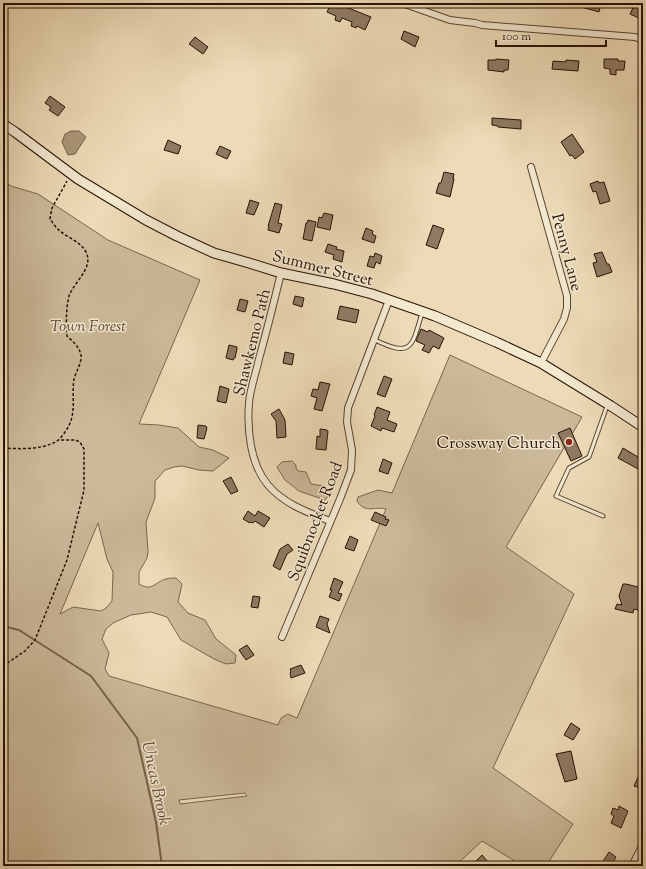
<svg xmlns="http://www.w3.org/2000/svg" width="646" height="869" font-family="'Sorts Mill Goudy',serif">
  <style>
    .green { fill: #cbb999; stroke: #79654f; fill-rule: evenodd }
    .water { fill: #aa967a; stroke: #76614b }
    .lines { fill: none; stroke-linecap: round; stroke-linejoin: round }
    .stream { stroke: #76614b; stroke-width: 2 }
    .building { fill: #8e7a62; stroke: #271105 }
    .lane-casing { stroke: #584432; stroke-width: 5 }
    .street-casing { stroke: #584432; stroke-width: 8 }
    .secondary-casing { stroke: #271105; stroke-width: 11 }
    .path { stroke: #271105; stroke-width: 1.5; stroke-dasharray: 3 2; stroke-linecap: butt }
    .lane { stroke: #f3e8d0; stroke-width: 3 }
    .street { stroke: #f3e8d0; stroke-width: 6 }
    .secondary { stroke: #f3e8d0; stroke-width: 9 }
    .poi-dot { fill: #8f2418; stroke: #f3e8d0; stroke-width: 1.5 }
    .labels { text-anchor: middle; stroke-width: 3; stroke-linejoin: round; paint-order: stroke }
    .street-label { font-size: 16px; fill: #271105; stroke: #f3e8d0 }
    .park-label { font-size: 16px; font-style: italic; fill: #604c39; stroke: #f3e8d0 }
    .poi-label { font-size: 16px; fill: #271105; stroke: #f3e8d0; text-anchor: end }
    .water-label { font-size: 17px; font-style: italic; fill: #624d3a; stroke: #f3e8d0 }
  </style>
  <rect width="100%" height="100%" fill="#eddbb7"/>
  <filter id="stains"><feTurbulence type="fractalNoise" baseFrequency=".005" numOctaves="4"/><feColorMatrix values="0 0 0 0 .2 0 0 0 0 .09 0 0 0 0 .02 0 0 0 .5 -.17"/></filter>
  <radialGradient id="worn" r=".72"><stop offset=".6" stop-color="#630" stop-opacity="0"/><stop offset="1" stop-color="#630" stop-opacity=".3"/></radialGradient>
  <path class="green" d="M3 181 11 186 38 194 108 240 200 280 139 424 159 425 178 428 199 447 213 450 229 458 213 471 199 470 182 466 174 467 165 470 155 481V498L146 522 148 552 147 558 139 572V584C152 592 155 582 166 579 169 578 173 578 176 578L182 584 178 602 188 613 205 620 216 639 236 655 235 663 226 664 214 659 181 640 167 617 151 612 131 615 113 623 106 629 102 639 109 653 105 669 109 676 278 725 281 718 288 714 297 718 386 509C374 506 365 514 357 501L358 497 378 490 392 493 450 355 582 417 506 547 574 594 493 768 573 824 546 866H523L482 841 455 866H3ZM98 523 107 559 113 572 112 601 106 608 101 611 73 607 60 614ZM245 793 247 796 180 804 179 800Z
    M292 461 296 465V468L298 471 306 472 311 484 324 486 331 492 325 500 299 491 285 480 277 467 282 462Z"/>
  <path class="water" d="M71 131H79L86 137 75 154 68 155 62 142 65 134Z"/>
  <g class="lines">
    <path class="stream" d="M3 626 19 630 91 676 137 738 156 822 162 866"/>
  </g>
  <path class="building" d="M574 3H601L599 12 574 5Z
    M331 4 340 8 341 5 371 17 365 30 357 26 356 28 351 26 352 22 342 18 340 22 335 20 336 16 327 12Z
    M634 6 643 10V20L630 14Z
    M404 31 419 37 415 47 401 39Z
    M195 37 208 47 203 54 189 44Z
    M496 59 509 60 508 70H504V72L488 70V60H496Z
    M604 59H618V61H625L624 70H616V75L610 74V69L604 68Z
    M566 60 579 61 578 71 552 69 553 61 566 62Z
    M50 96 65 107 58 116 49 110 51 107 45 103Z
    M492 118 521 120V129L498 127V126L492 125Z
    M572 134 584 152 575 159 572 155 570 156 561 142Z
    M168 140 181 146 178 154 164 150Z
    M220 146 231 151 227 159 216 154Z
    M444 172 454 174 453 179H454L450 197 436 193 439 183H441Z
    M598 181 599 183 604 182 610 201 600 204 596 191 593 192 590 184Z
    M250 200 259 203 254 215 246 213Z
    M275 203 282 205 278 223 282 224 279 233 268 230 269 226H268Z
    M324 213 333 215 330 230 317 227 319 217 322 218Z
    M308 220 316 222 312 241 303 239 306 223H307Z
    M433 225 444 229 437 249 426 245Z
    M366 228 373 231 372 234 376 236 374 243 362 239Z
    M328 244 337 247 336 249 344 251 342 262 333 259 334 255 325 252Z
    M602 252 607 264H609L612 272 597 277 593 263 597 262 594 254Z
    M375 253 382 256 380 264 376 262 374 268 367 266 370 256 374 257Z
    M295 296 304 298 302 307 293 304Z
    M240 299 248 301 245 312 237 310Z
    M340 306 359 310 356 323 337 319Z
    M421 329 428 332 429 330 444 338 439 349 433 346 429 353 422 350 425 345 416 341Z
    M229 345 237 347V349L235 358H234L233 360 226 358Z
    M285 352 294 354 292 365 283 363Z
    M384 376 392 379 385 397 377 394Z
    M320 382 330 384 322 411 314 409 317 398 311 396 313 389 318 390Z
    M220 386 229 389 226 403 217 401Z
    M377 407 390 412 387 420 397 424 394 432 382 428 381 431 371 426 375 416 374 415Z
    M279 409 285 420 286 437 277 438 276 421 271 414Z
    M198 425 206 426 207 428 204 439 197 438Z
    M570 428 582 456 571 461 558 433Z
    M320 429 327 430V431H328L326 450 316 449 317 436 320 437Z
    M623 448 643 460V465L640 470 618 458Z
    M383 459 392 463 388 474 379 471Z
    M231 477 238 491 231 494 223 481Z
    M248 511 255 516 258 511 270 518 264 527 255 521 253 523 251 522 250 523 243 519Z
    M375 512 386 517 385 519 389 520 386 526 371 520Z
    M350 536 358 540 354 551 345 548Z
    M288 544 293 550 287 554 280 570 273 566 280 549Z
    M334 578 343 582 338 593 342 594 339 601 329 597 332 590H330Z
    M623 584H626L642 588 640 595 641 598 638 610 634 609 633 613 615 609 617 604 622 605 619 596Z
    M253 596 260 597 258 608 251 607Z
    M320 616 329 619 327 624 330 633 316 627Z
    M247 645 254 655 246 660 239 650Z
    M301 665 305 673 291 678 290 673 291 672 290 669Z
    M571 723 580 729 573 740 564 735Z
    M571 751 577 779 565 782 556 754Z
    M643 766V789L634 786Z
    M619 806 628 811 621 828 611 823 614 816 611 814 613 808 618 810Z
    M609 852 616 857 611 866H600Z
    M482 855 488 862 484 866H477L474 863Z"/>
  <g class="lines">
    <defs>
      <path id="lane" d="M375 340C412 358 412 347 422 313
        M603 516 556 496 569 468 589 457 607 406"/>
      <path id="street" d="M402 3 450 20 475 23 482 25 635 37 643 40
        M531 167 567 296V308L564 319 541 363
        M281 273C274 302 267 330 259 359 256 373 250 389 249 403 247 429 250 464 268 485 284 504 307 512 330 521
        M282 637 340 499 351 470 352 450 347 422 348 408 389 300
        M632 866 643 844"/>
      <path id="secondary" d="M3 124 15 132 78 179 146 220 177 236 214 253 249 263 281 273 334 284 372 294 435 316 496 342 541 363 611 406 643 427"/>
    </defs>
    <use href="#lane" class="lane-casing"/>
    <use href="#street" class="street-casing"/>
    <use href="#secondary" class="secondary-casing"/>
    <path class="path" d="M3 448C20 449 42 450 57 441 60 439 63 435 65 432 78 414 71 398 74 379 76 372 82 362 81 355 79 346 73 342 67 336 66 323 66 309 69 296 74 282 94 268 86 252 81 242 68 238 60 231 56 228 53 223 50 219L52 208 67 181
      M3 666 25 651 35 640 67 560 84 490V449L80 442 75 440H58"/>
    <use href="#lane" class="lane"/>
    <use href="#street" class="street"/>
    <use href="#secondary" class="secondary"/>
  </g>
  <circle class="poi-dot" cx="569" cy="442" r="4"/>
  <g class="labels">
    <g class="street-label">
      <text transform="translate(568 252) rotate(75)" y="6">Penny Lane</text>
      <text transform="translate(323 267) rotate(14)" y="6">Summer Street</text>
      <text transform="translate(251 342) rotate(-76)" y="6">Shawkemo Path</text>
      <text transform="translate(314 521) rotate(-69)" y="6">Squibnocket Road</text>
    </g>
    <g class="park-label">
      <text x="88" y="331">Town Forest</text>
    </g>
    <g class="poi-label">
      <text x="561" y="448">Crossway Church</text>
    </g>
    <g class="water-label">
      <text transform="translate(157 783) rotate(78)" y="6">Uncas Brook</text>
    </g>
  </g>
  <rect width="646" height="869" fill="none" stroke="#eddbb7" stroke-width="16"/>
  <rect x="4" y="4" width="638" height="861" fill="none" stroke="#271105" stroke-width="2"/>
  <rect x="8" y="8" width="630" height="853" fill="none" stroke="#271105"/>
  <path d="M496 40v6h110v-6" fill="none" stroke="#271105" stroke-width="2"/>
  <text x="502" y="40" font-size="12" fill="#271105" stroke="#f3e8d0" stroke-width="3" paint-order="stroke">100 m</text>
  <rect width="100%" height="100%" filter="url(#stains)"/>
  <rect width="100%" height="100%" fill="url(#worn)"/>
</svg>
